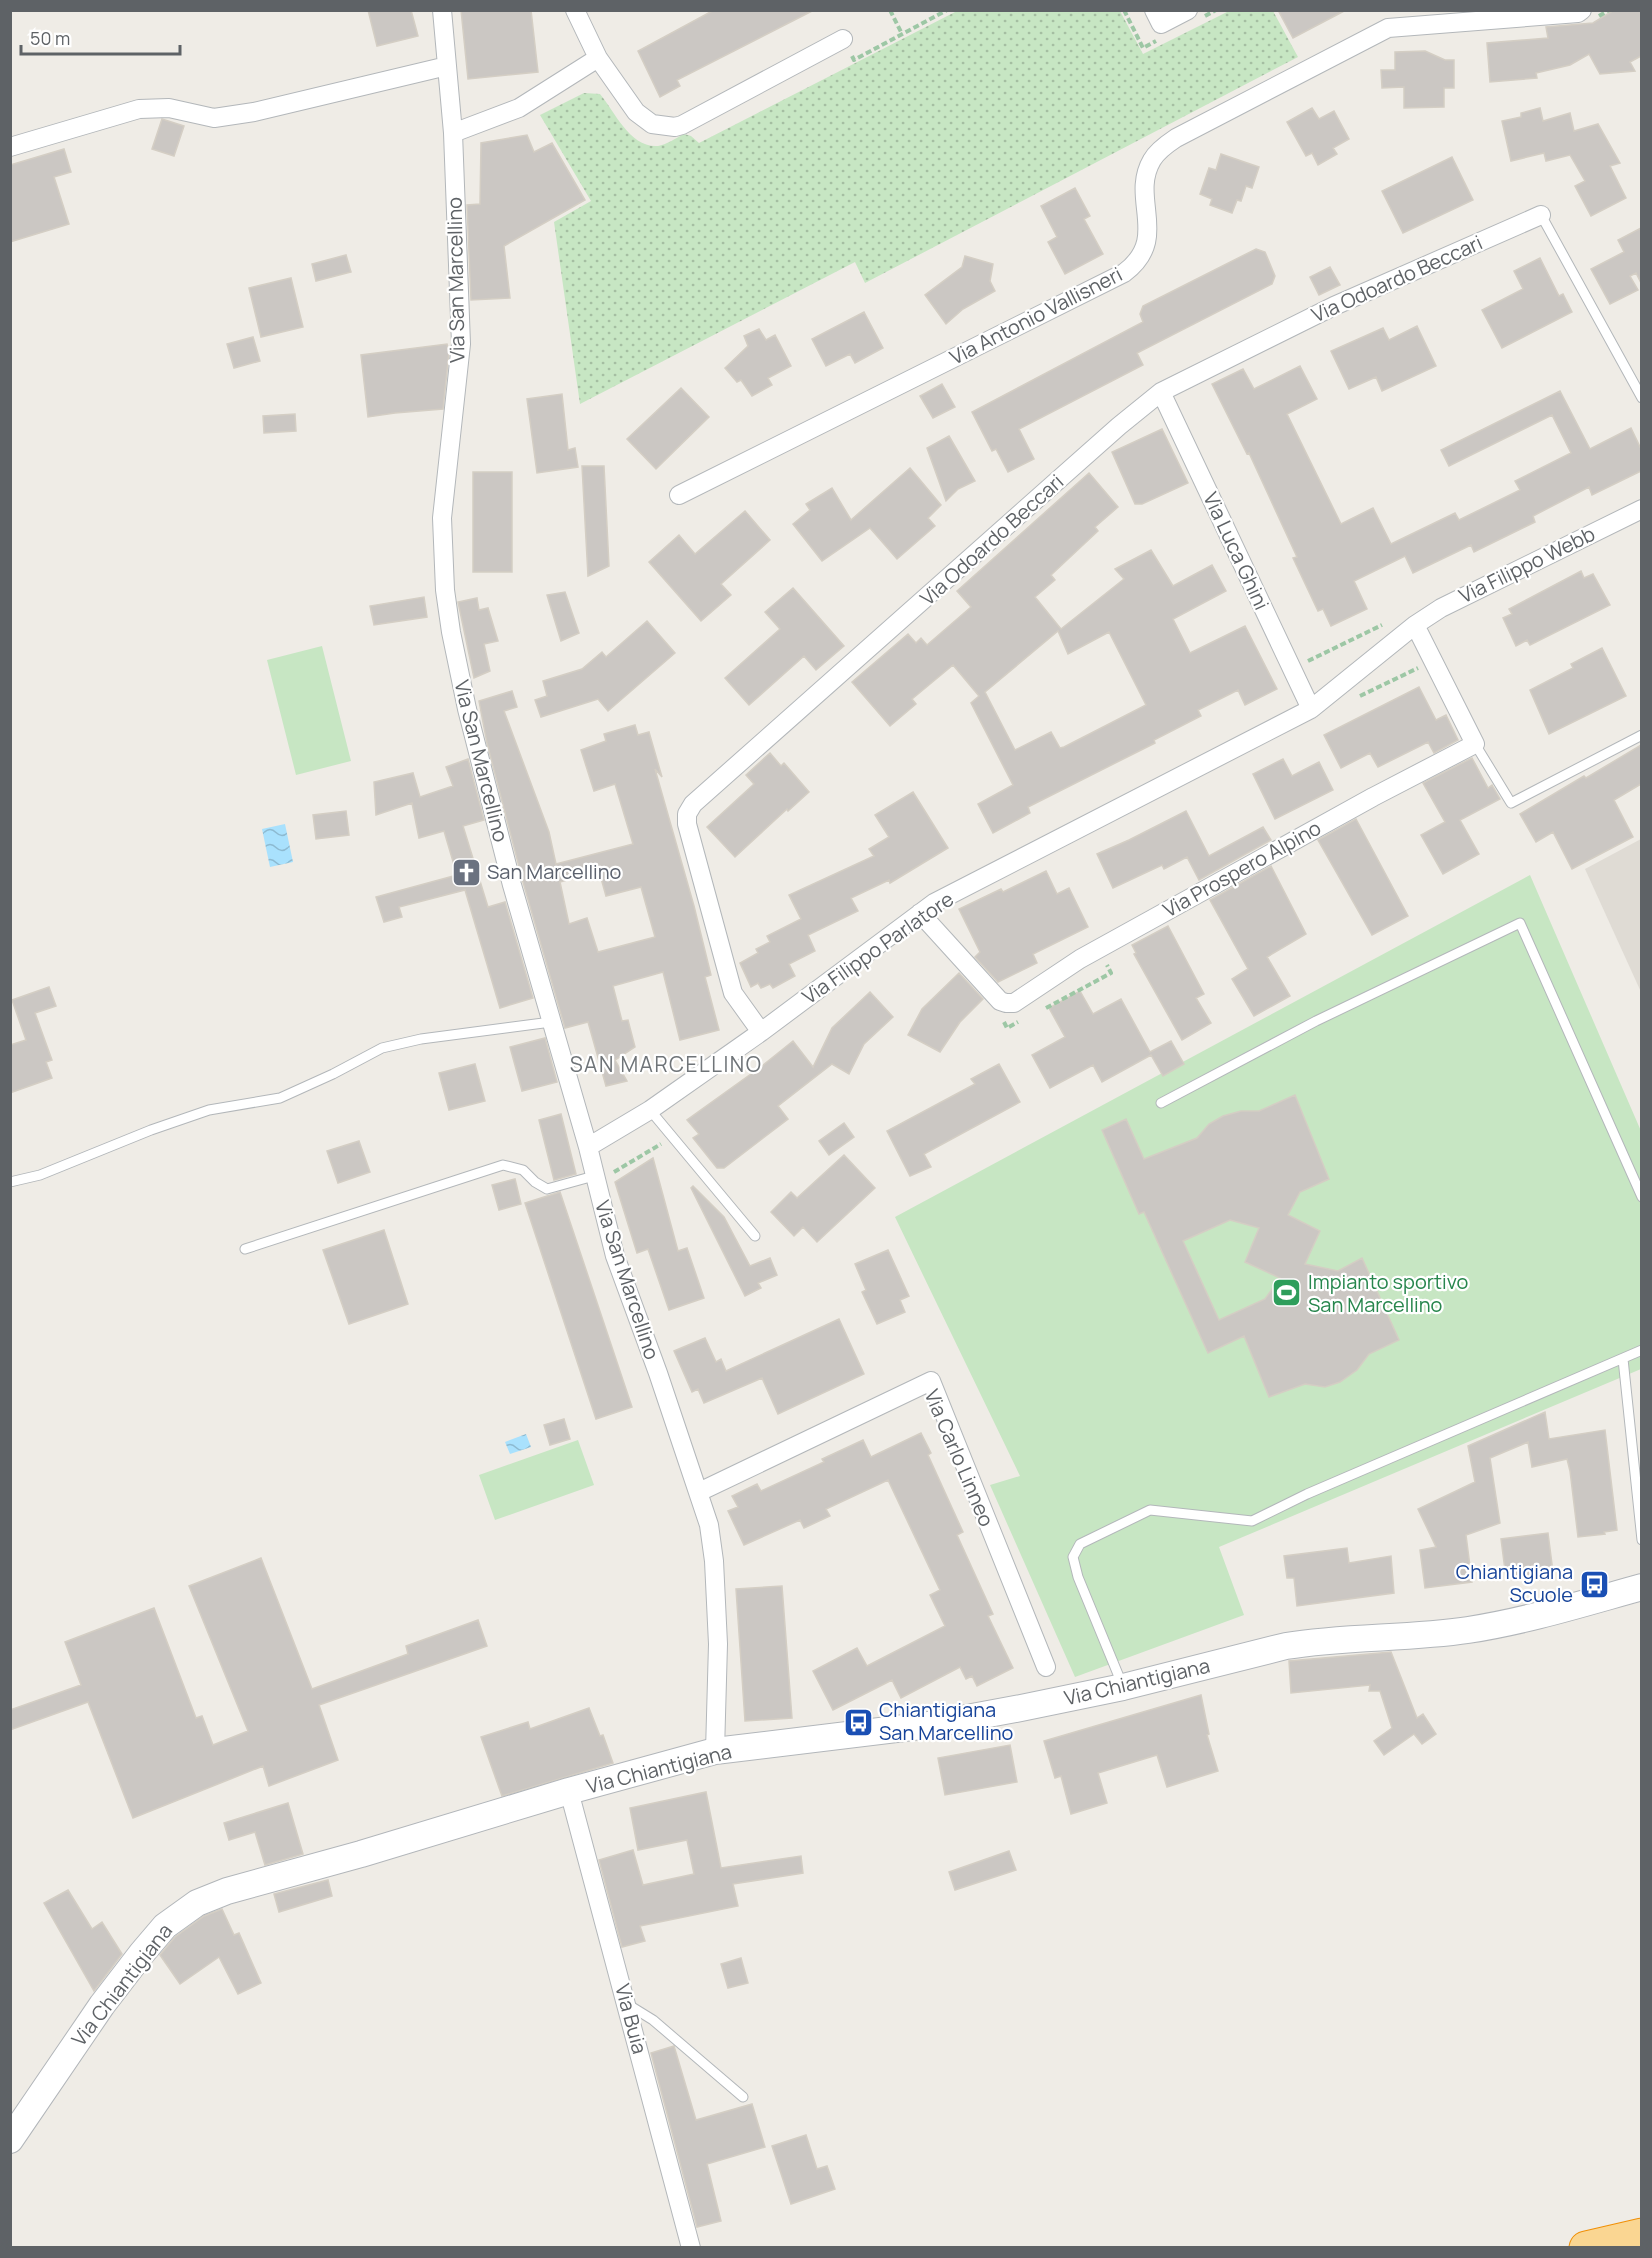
<svg xmlns="http://www.w3.org/2000/svg" width="1652" height="2258" font-family="Manrope,sans-serif">
  <style>
    .education { fill: #dfdbd4 }
    .park { fill: url(#park-dots) }
    .pitch { fill: #c7e6c3 }
    .water { fill: url(#water-waves) }
    .building { fill: #cbc7c3; stroke: #d4cec4; stroke-width: 1.5; fill-rule: evenodd }
    .lines { fill: none; stroke-linecap: round; stroke-linejoin: round }
    .lane-casing { stroke: #b3b7ba; stroke-width: 11 }
    .street-casing { stroke: #b3b7ba; stroke-width: 20 }
    .secondary-casing { stroke: #b2b6ba; stroke-width: 28 }
    .highway-casing { stroke: #f08f06; stroke-width: 35 }
    .path { stroke: #9dc7a5; stroke-width: 4; stroke-dasharray: 6 3; stroke-linecap: butt }
    .lane { stroke: #fff; stroke-width: 9 }
    .street { stroke: #fff; stroke-width: 18 }
    .secondary { stroke: #fff; stroke-width: 26 }
    .highway { stroke: #fad692; stroke-width: 33 }
    .labels { text-anchor: middle; stroke-width: 4.5; stroke-linejoin: round; paint-order: stroke }
    .street-label { font-size: 20px; fill: #5e6266; stroke: #fff }
    .worship-label { font-size: 20px; fill: #5b616d; stroke: #fff; text-anchor: start }
    .leisure-label { font-size: 20px; fill: #27864d; stroke: #fff; text-anchor: start }
    .transit-label { font-size: 20px; fill: #164399; stroke: #fff; text-anchor: end }
    .neighbourhood-label { font-size: 21px; letter-spacing: 1.5px; fill: #6f7478; stroke: #fff }
  </style>
  <defs>
    <pattern id="park-dots" width="8" height="8" patternUnits="userSpaceOnUse" patternTransform="scale(1.5)"><rect width="8" height="8" fill="#c7e6c3"/><path d="M2 2h.1M6 6h.1" fill="none" stroke="#a5bea2" stroke-width="1.8" stroke-linecap="round"/></pattern>
    <pattern id="water-waves" width="16" height="10" patternUnits="userSpaceOnUse" patternTransform="scale(1.5)"><rect width="16" height="10" fill="#a9e1fd"/><path d="M0 5q4-4 8 0t8 0" fill="none" stroke="#8dbad1"/></pattern>
  </defs>
  <rect width="100%" height="100%" fill="#efece6"/>
  <path class="education" d="M1641 839V992L1585 869Z"/>
  <path class="park" d="M957 11H1120L1143 54 1229 11H1273L1298 57 865 283 855 262 580 404 554 222 591 201 540 115 584 93 600 94C615 112 630 148 658 146 666 145 676 138 684 134L691 136 699 143Z"/>
  <path class="pitch" d="M322 646 351 761 296 775 267 660Z
    M1530 875 1641 1131V1369L1219 1547 1244 1615 1075 1677 990 1485 1020 1476 895 1217Z
    M578 1440 594 1485 495 1520 479 1475Z"/>
  <path class="water" d="M285 824 293 862 270 867 262 829Z
    M526 1434 531 1447 510 1454 505 1442Z"/>
  <path class="building" d="M368 10H411L418 36 377 46Z
    M461 10H531L538 72 468 79Z
    M714 10H814L677 80 680 86 660 97 638 51Z
    M1278 10H1346L1293 38Z
    M1614 10H1641V56L1630 62 1635 71 1600 74 1589 54 1570 65 1536 73 1537 78 1490 82 1487 43 1548 38 1546 27 1593 23Z
    M1425 51 1445 60H1454V88H1444V107L1404 108V87L1382 88 1381 70H1395V52Z
    M1312 108 1319 119 1334 111 1349 139 1333 148 1337 154 1318 165 1312 153 1306 156 1287 122Z
    M1540 108 1543 121 1570 113 1574 131 1598 124 1620 163 1610 166 1626 198 1591 216 1575 186 1585 181 1570 155 1546 161 1544 153 1511 161 1502 121 1521 117V113Z
    M162 119 184 126 174 156 152 149Z
    M527 135 534 152 552 143 585 200 504 246 510 298 471 300 467 205 480 204 481 143Z
    M64 149 71 172 54 177 69 224 10 242V165Z
    M1221 154 1259 167 1252 188 1246 186 1241 201 1237 200 1232 213 1210 205 1212 199 1200 194 1209 168 1216 170Z
    M1452 157 1473 200 1403 233 1382 191Z
    M1075 188 1090 216 1084 219 1103 254 1065 274 1048 242 1057 237 1041 206Z
    M1641 228V283L1636 273 1630 276 1638 290 1610 304 1591 269 1624 252 1618 240Z
    M1256 249 1265 252 1275 276 1272 284 1137 353 1143 365 1019 429 1034 459 1008 472 996 449 992 451 972 412 1143 322 1140 314 1143 306Z
    M346 255 351 272 316 281 312 264Z
    M965 256 993 264 990 281 995 291 963 309 946 324 925 295 962 267Z
    M1540 258 1559 296 1563 294 1572 312 1502 348 1482 310 1523 289 1514 271Z
    M1330 267 1340 285 1319 295 1310 277Z
    M291 278 303 327 261 337 249 288Z
    M864 312 883 348 855 363 850 354 826 366 812 339Z
    M1417 326 1436 366 1382 391 1376 377 1349 389 1331 351 1383 328 1389 340Z
    M759 329 766 340 775 335 791 366 768 378 772 385 752 396 741 380 737 382 725 368 748 346 744 336Z
    M253 337 260 361 234 368 227 344Z
    M447 344 449 352 443 409 395 413 368 417 361 355Z
    M1300 366 1317 399 1287 414 1341 524 1373 508 1391 544 1455 513 1459 520 1520 490 1515 481 1571 453 1552 415 1449 466 1441 450 1560 391 1590 449 1631 428 1641 449V471L1592 495 1589 487 1533 516 1535 522 1474 552 1471 545 1413 573 1405 556 1354 581 1367 609 1331 626 1323 609 1318 611 1293 558 1297 557 1249 453 1247 454 1212 384 1243 369 1254 389Z
    M942 384 955 407 933 418 920 396Z
    M681 388 709 417 656 469 627 439Z
    M562 394 568 450 575 448 578 467 537 473 527 399Z
    M295 414 296 431 264 433 263 416Z
    M1162 429 1188 483 1142 504H1135L1112 452Z
    M949 436 975 481 958 489 946 501 927 448Z
    M582 466H604L609 566 588 576Z
    M910 468 941 505 928 518 935 526 897 559 870 528 822 561 793 524 810 510 806 504 832 488 851 520Z
    M473 472H512V572H473Z
    M1089 473 1118 507 1095 527 1098 531 1051 575 1055 580 1035 597 1061 629 1124 579 1115 569 1151 550 1173 586 1212 565 1226 591 1173 619 1190 653 1245 626 1277 689 1245 705 1238 690 1198 710 1201 716 1154 740 1155 743 1028 807 1030 813 993 833 978 804 1013 785 971 703 979 696 953 665 912 699 916 704 890 726 852 682 908 634 916 643 921 638 927 645 971 607 957 591ZM1058 631 1068 654 1109 632 1146 705 1064 747 1060 748 1051 732 1015 750 985 692Z
    M745 511 770 540 721 584 731 595 701 621 649 562 679 535 695 554Z
    M1581 571 1584 578 1593 574 1610 605 1530 645 1527 640 1516 646 1503 618 1512 614 1509 609Z
    M793 588 844 646 816 670 804 656 749 705 725 678 780 629 765 612Z
    M565 592 579 633 561 641 547 595Z
    M424 597 427 617 374 625 370 606Z
    M477 598 479 610 488 608 498 641 484 644 490 671 474 678 458 602Z
    M647 621 675 653 608 711 598 699 541 717 535 700 547 696 543 681 582 669 602 652 606 657Z
    M1602 648 1626 696 1549 734 1530 690 1573 668 1571 664Z
    M1419 687 1436 720 1446 715 1458 740 1434 753 1428 742 1378 767 1370 753 1341 768 1324 735Z
    M512 691 517 707 504 711 549 832 556 864 633 844 615 784 594 791 581 750 606 741 604 734 635 725 638 735 649 732 662 777 655 769 694 906 711 975 705 977 719 1030 680 1040 663 972 613 986 622 1021 628 1020 635 1047 615 1060 627 1081 606 1086 588 1022 565 1028 523 882 487 743 479 701ZM599 871 606 896 641 887 655 937 598 952 587 918 569 924 560 882Z
    M1641 745V784L1614 800 1633 837 1572 869 1553 832 1536 842 1520 814 1584 776 1586 778Z
    M770 753 781 766 784 763 809 792 788 811 787 809 735 857 707 827 754 784 746 775Z
    M1472 758 1488 788 1492 785 1500 799 1460 820 1479 854 1443 874 1421 835 1445 822 1423 783Z
    M468 759 484 820 463 826 488 907 505 902 533 998 500 1008 465 890 399 907 402 917 384 922 376 897 457 875 444 831 419 838 412 803 376 815 374 782 413 773 420 797 453 786 446 767Z
    M1283 759 1292 776 1319 762 1333 790 1275 819 1253 774Z
    M913 792 948 848 890 883 889 880 851 898 858 911 808 935 815 951 789 964 795 976 773 988 770 984 761 988 758 983 751 987 740 963 758 953 756 949 770 942 767 936 801 919 789 895 874 856 869 849 889 837 875 815Z
    M346 811 349 835 316 839 313 815Z
    M1186 811 1209 856 1263 827 1271 840 1199 880 1187 857 1164 869 1162 865 1113 888 1097 854 1129 840Z
    M1356 819 1408 916 1372 935 1318 840Z
    M1271 866 1306 934 1267 957 1290 996 1254 1016 1232 979 1248 969 1210 900Z
    M1046 871 1057 894 1069 888 1088 927 1033 954 1037 963 998 982 975 957 980 952 959 909 1001 889 1003 892Z
    M1168 926 1204 994 1196 998 1211 1023 1182 1040 1134 954 1136 953 1132 945Z
    M959 973 983 999 960 1022 940 1052 908 1035 922 1009Z
    M49 987 56 1006 35 1013 52 1060 46 1062 52 1078 10 1093V1045L26 1040 12 1000Z
    M1080 991 1093 1014 1121 999 1150 1052 1171 1041 1184 1064 1163 1076 1151 1055 1102 1082 1093 1065 1050 1088 1032 1055 1065 1037 1049 1008Z
    M870 992 893 1017 864 1044 849 1074 832 1064 778 1106 788 1119 724 1168H717L693 1138 699 1134 687 1120 762 1066 793 1041 813 1067 832 1028Z
    M545 1038 557 1082 522 1091 510 1047Z
    M475 1064 485 1101 449 1110 439 1073Z
    M999 1064 1020 1102 924 1154 931 1167 910 1176 887 1131 975 1084 971 1079Z
    M1295 1095 1329 1179 1300 1192 1288 1215 1320 1231 1305 1264 1338 1271 1362 1258 1399 1340 1369 1354 1357 1370 1340 1382 1325 1387 1305 1384 1269 1397 1244 1336 1208 1353 1144 1212 1139 1214 1102 1130 1126 1119 1144 1159 1197 1138 1209 1124 1223 1116 1241 1111H1259ZM1230 1220 1259 1228 1245 1262 1280 1278 1265 1299 1219 1320 1183 1241Z
    M561 1114 576 1174 554 1180 539 1120Z
    M844 1123 854 1137 829 1155 819 1141Z
    M359 1141 370 1172 338 1183 327 1151Z
    M844 1155 875 1188 817 1242 803 1227 794 1236 771 1212 791 1192 797 1198Z
    M653 1158 678 1251 687 1248 704 1298 669 1310 648 1249 637 1253 615 1182Z
    M515 1179 521 1204 499 1210 492 1185Z
    M693 1186 724 1217 750 1266 770 1258 777 1275 758 1283 761 1288 745 1296 691 1188Z
    M560 1192 632 1407 596 1419 525 1203Z
    M384 1230 408 1304 349 1324 323 1250Z
    M888 1250 909 1296 900 1300 905 1312 877 1324 862 1292 866 1290 855 1264Z
    M839 1319 864 1374 778 1414 762 1378 704 1403 698 1389 692 1392 674 1351 705 1338 716 1362 721 1359 726 1371Z
    M1545 1412 1549 1439 1605 1430 1617 1530 1604 1532 1605 1534 1578 1537 1570 1471 1567 1459 1532 1467 1528 1442 1490 1458 1500 1523 1466 1535 1472 1582 1425 1588 1420 1550 1436 1547 1418 1509 1475 1482 1468 1446Z
    M564 1419 570 1439 550 1445 544 1425Z
    M921 1433 931 1453 928 1455 963 1532 957 1535 993 1614 988 1616 1013 1668 977 1686 972 1676 966 1679 960 1667 901 1698 892 1680 833 1710 813 1671 857 1648 867 1666 945 1626 930 1595 940 1590 888 1480 826 1509 830 1516 804 1528 800 1520 744 1545 728 1511 738 1507 732 1496 757 1484 761 1491 824 1462 822 1459 863 1440 871 1457Z
    M1548 1533 1553 1572 1506 1578 1501 1539Z
    M1347 1548 1349 1563 1391 1556 1394 1593 1297 1606 1294 1578H1287L1284 1556Z
    M261 1558 312 1689 408 1654 406 1646 478 1620 487 1646 319 1705 338 1760 269 1786 263 1766 133 1818 88 1702 10 1730V1710L81 1685 65 1642 154 1608 196 1718 202 1716 213 1745 248 1731 189 1586Z
    M782 1586 792 1718 745 1721 736 1589Z
    M1391 1652 1417 1718 1423 1714 1436 1734 1422 1744 1414 1734 1384 1755 1374 1741 1392 1728 1380 1691H1369L1370 1685 1291 1693 1289 1661Z
    M1201 1695 1209 1734 1207 1735 1218 1771 1167 1787 1157 1755 1098 1773 1107 1803 1071 1814 1061 1776 1055 1778 1044 1741Z
    M589 1708 600 1736 603 1735 613 1763 502 1796 481 1737 528 1722 530 1729Z
    M1010 1745 1017 1782 945 1795 938 1758Z
    M706 1792 721 1868 801 1856 803 1873 733 1884 738 1906 640 1926 645 1941 622 1947 599 1860 633 1850 643 1885 694 1874 687 1840 638 1850 630 1808Z
    M288 1803 303 1854 265 1865 255 1832 229 1840 224 1823Z
    M1009 1851 1016 1870 955 1890 949 1872Z
    M328 1880 332 1896 279 1912 274 1894Z
    M68 1890 92 1929 102 1922 122 1954 94 1991 44 1903Z
    M222 1909 234 1935 239 1933 261 1983 238 1994 219 1957 180 1984 160 1955 175 1937 204 1916Z
    M741 1958 748 1983 728 1988 721 1964Z
    M674 2046 696 2120 752 2104 765 2147 707 2164 721 2221 697 2227 651 2053Z
    M806 2135 817 2169 827 2166 835 2189 791 2204 772 2146Z"/>
  <g class="lines">
    <defs>
      <path id="lane" d="M1541 215 1642 398
        M1475 744 1511 803 1642 735
        M1161 1103 1316 1021 1520 923 1642 1197
        M650 1110 755 1236
        M10 1182 40 1175 151 1130 209 1110 280 1098 333 1074 382 1048 421 1039 551 1022
        M245 1249 503 1165 523 1170 535 1182 547 1189 594 1176
        M1623 1359 1642 1540
        M1122 1684 1078 1577 1073 1557 1080 1544 1150 1510 1252 1521 1307 1494 1642 1350
        M627 2004 653 2020 743 2097"/>
      <path id="street" d="M442 10 453 133 461 344 442 518 445 590 451 632 467 709 512 885 588 1147 615 1256 658 1373 709 1525 714 1561 718 1644 715 1751
        M575 10 598 58 636 112 652 124 675 127 682 125 843 39
        M1154 10 1161 24 1188 10
        M453 133 519 108 598 58
        M10 147 139 109 169 108 214 118 254 112 447 66
        M1161 392 1311 709
        M679 495 1124 273C1171 238 1129 199 1152 160 1157 151 1167 144 1176 138L1388 28 1578 13 1582 10
        M920 913 1000 1001 1006 1003H1014L1080 959 1373 797 1475 744 1415 625
        M761 1032 733 993 687 824V814L693 804 1119 426 1161 392 1334 306 1541 215
        M588 1147 650 1110 761 1032 934 903 1311 709 1415 625 1441 608 1642 509
        M699 1492 931 1381 1046 1667
        M569 1791 691 2248"/>
      <path id="secondary" d="M10 2140 102 2005 142 1953 165 1926 197 1903 227 1891 361 1854 569 1791 715 1751 929 1725 1021 1708 1123 1687 1286 1646C1346 1636 1408 1639 1468 1630 1527 1621 1584 1603 1642 1587"/>
      <path id="highway" d="M1586 2248 1642 2235"/>
    </defs>
    <use href="#lane" class="lane-casing"/>
    <use href="#street" class="street-casing"/>
    <use href="#secondary" class="secondary-casing"/>
    <use href="#highway" class="highway-casing"/>
    <path class="path" d="M890 10 902 34
      M1124 10 1143 48 1156 41
      M1205 16 1216 10
      M1599 16 1609 10
      M852 56 854 60 947 10
      M1308 661 1382 625
      M1360 696 1418 668
      M1046 1008 1111 973 1107 965
      M1004 1022 1007 1028 1018 1022
      M614 1172 661 1144"/>
    <use href="#lane" class="lane"/>
    <use href="#street" class="street"/>
    <use href="#secondary" class="secondary"/>
    <use href="#highway" class="highway"/>
  </g>
  <defs>
    <symbol id="church-square" viewBox="-11 -11 22 22"><rect x="-9" y="-9" width="18" height="18" rx="4" fill="#6b7280" stroke="#fff"/><path d="M-1.2-6h2.4v3.5h3.3v2.4h-3.3V6h-2.4V-.1h-3.3v-2.4h3.3Z" fill="#fff"/></symbol>
    <symbol id="stadium-square" viewBox="-11 -11 22 22"><rect x="-9" y="-9" width="18" height="18" rx="4" fill="#2e9e5b" stroke="#fff"/><path d="M0-5a6.5 5 0 1 0 0 10a6.5 5 0 1 0 0-10ZM-3.5-1.8h7v3.6h-7Z" fill="#fff"/></symbol>
    <symbol id="bus-square" viewBox="-11 -11 22 22"><rect x="-9" y="-9" width="18" height="18" rx="4" fill="#1a4fb4" stroke="#fff"/><path d="M-5-6H5V4H4V6H2V4H-2V6H-4V4H-5ZM-3.5-4V0h7V-4ZM-3.5 1.2v1.5H-2V1.2ZM2 1.2v1.5H3.5V1.2Z" fill="#fff"/></symbol>
  </defs>
  <g fill-rule="evenodd">
    <use href="#church-square" x="450" y="856" width="33" height="33"/>
    <use href="#stadium-square" x="1270" y="1276" width="33" height="33"/>
    <use href="#bus-square" x="1578" y="1568" width="33" height="33"/>
    <use href="#bus-square" x="842" y="1706" width="33" height="33"/>
  </g>
  <g class="labels">
    <g class="street-label">
      <text transform="translate(1397 279) rotate(-24)" y="7">Via Odoardo Beccari</text>
      <text transform="translate(456 280) rotate(-91)" y="7">Via San Marcellino</text>
      <text transform="translate(1036 316) rotate(-27)" y="7">Via Antonio Vallisneri</text>
      <text transform="translate(992 540) rotate(-42)" y="7">Via Odoardo Beccari</text>
      <text transform="translate(1236 551) rotate(65)" y="7">Via Luca Ghini</text>
      <text transform="translate(1527 565) rotate(-26)" y="7">Via Filippo Webb</text>
      <text transform="translate(481 761) rotate(76)" y="7">Via San Marcellino</text>
      <text transform="translate(1242 869) rotate(-29)" y="7">Via Prospero Alpino</text>
      <text transform="translate(878 948) rotate(-35)" y="7">Via Filippo Parlatore</text>
      <text transform="translate(627 1280) rotate(72)" y="7">Via San Marcellino</text>
      <text transform="translate(959 1458) rotate(67)" y="7">Via Carlo Linneo</text>
      <text transform="translate(1137 1682) rotate(-13)" y="7">Via Chiantigiana</text>
      <text transform="translate(659 1769) rotate(-14)" y="7">Via Chiantigiana</text>
      <text transform="translate(122 1985) rotate(-52)" y="7">Via Chiantigiana</text>
      <text transform="translate(631 2019) rotate(75)" y="7">Via Buia</text>
    </g>
    <g class="worship-label">
      <text x="487" y="879">San Marcellino</text>
    </g>
    <g class="leisure-label">
      <text x="1308" y="1289">Impianto sportivo<tspan x="1308" dy="23">San Marcellino</tspan></text>
    </g>
    <g class="transit-label">
      <text x="1573" y="1579">Chiantigiana<tspan x="1573" dy="23">Scuole</tspan></text>
      <text x="879" y="1717" text-anchor="start">Chiantigiana<tspan x="879" dy="23">San Marcellino</tspan></text>
    </g>
    <g class="neighbourhood-label">
      <text x="666" y="1072">SAN MARCELLINO</text>
    </g>
  </g>
  <rect width="1652" height="2258" fill="none" stroke="#5e6266" stroke-width="24"/>
  <path d="M21 45v9h159v-9" fill="none" stroke="#5e6266" stroke-width="3"/>
  <text x="30" y="45" font-size="18" fill="#5e6266" stroke="#ffffff" stroke-width="4.5" paint-order="stroke">50 m</text>
</svg>
